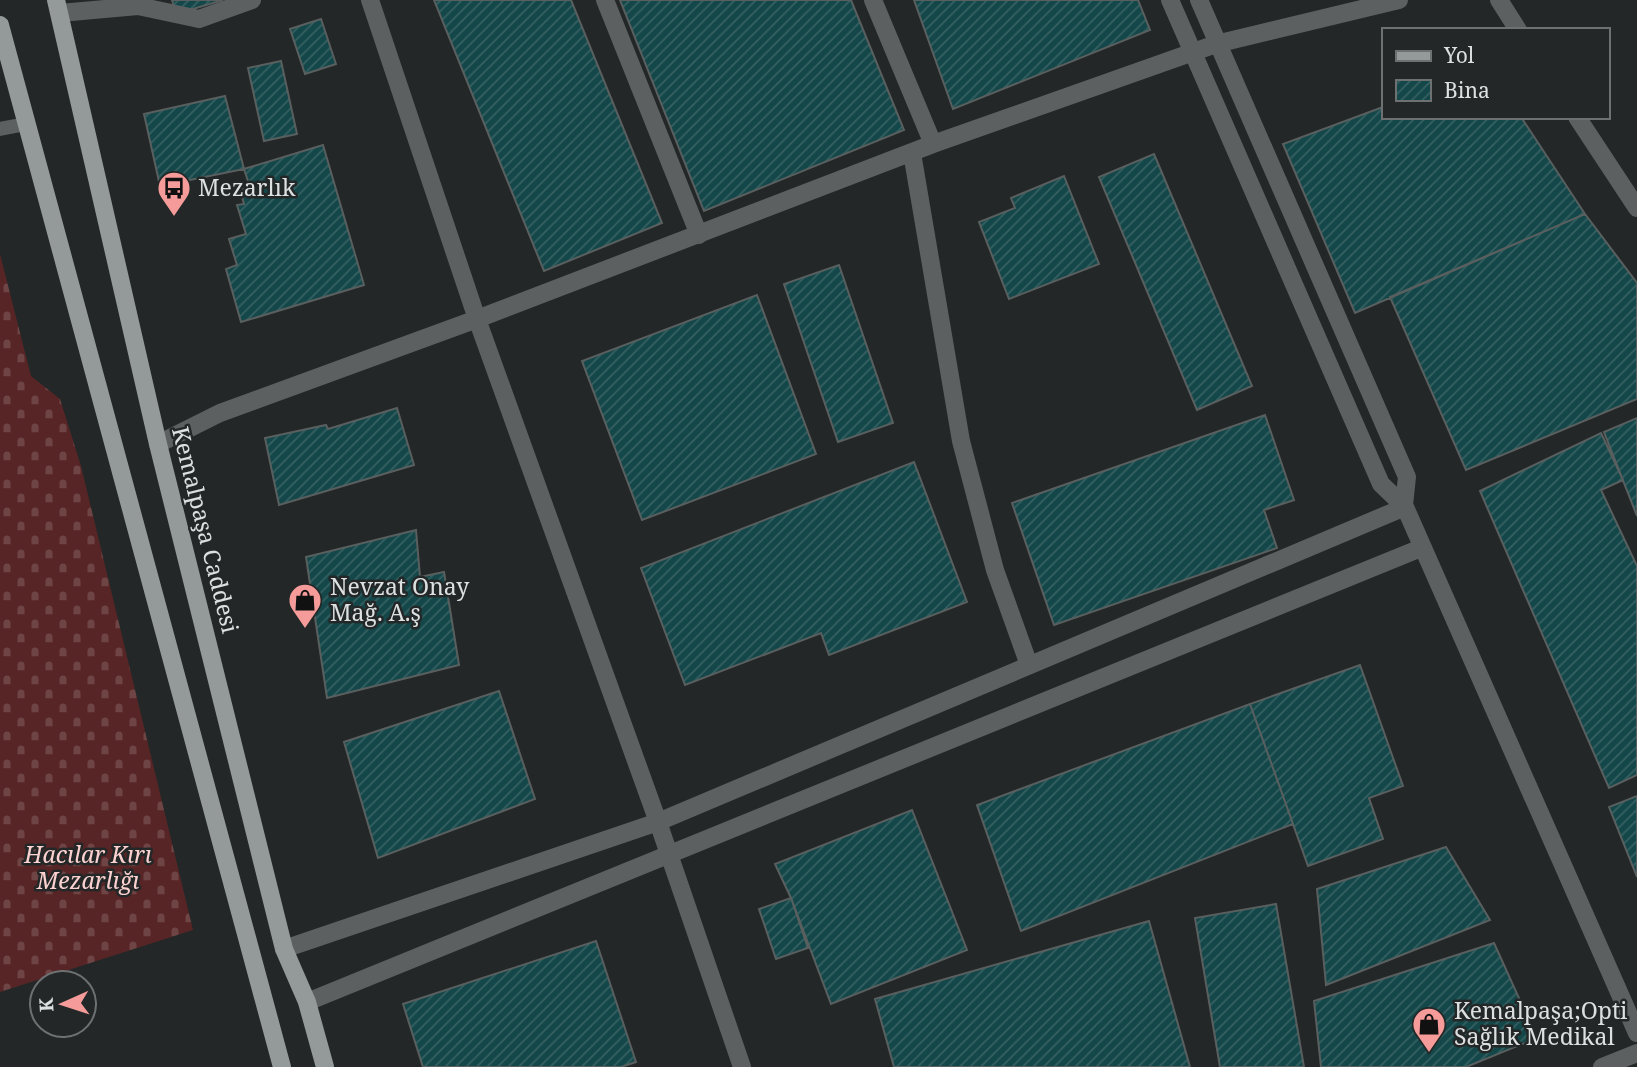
<svg xmlns="http://www.w3.org/2000/svg" width="1637" height="1067" font-family="'Noto Serif',serif">
  <style>
    .cemetery { fill: url(#cemetery-stones) }
    .building { fill: url(#building-hatch); stroke: #595f5f; stroke-width: 2 }
    .lines { fill: none; stroke-linecap: round; stroke-linejoin: round }
    .lane { stroke: #5d6060; stroke-width: 14 }
    .street { stroke: #5d6060; stroke-width: 18 }
    .primary { stroke: #949999; stroke-width: 18 }
    .labels { text-anchor: middle; stroke-width: 5; stroke-linejoin: round; paint-order: stroke }
    .poi-label { font-size: 23px; fill: #dde0e0; stroke: #232727; text-anchor: start }
    .street-label { font-size: 23px; fill: #dde0e0; stroke: #232727 }
    .park-label { font-size: 23px; font-style: italic; fill: #fcd2d0; stroke: #232727 }
  </style>
  <defs>
    <pattern id="cemetery-stones" width="16" height="16" patternUnits="userSpaceOnUse" patternTransform="scale(1.75)"><rect width="16" height="16" fill="#572526"/><path d="M2 7V4a2 2 0 0 1 4 0v3zM10 15v-3a2 2 0 0 1 4 0v3z" fill="#6f4445"/></pattern>
    <pattern id="building-hatch" width="6" height="6" patternUnits="userSpaceOnUse" patternTransform="scale(1.75)"><rect width="6" height="6" fill="#144749"/><path d="M-1 1l2-2M0 6l6-6M5 7l2-2" fill="none" stroke="#366163"/></pattern>
  </defs>
  <rect width="100%" height="100%" fill="#232727"/>
  <path class="cemetery" d="M0 254 31 376 60 399 81 466 193 930 0 992Z"/>
  <path class="building" d="M172 0H223L176 14Z
    M434 0H571L662 223 544 271Z
    M620 0H851L904 130 704 211Z
    M914 0H1138L1150 30 953 109Z
    M321 19 336 64 305 74 290 29Z
    M281 61 297 134 264 141 248 68Z
    M225 96 244 169 160 186 144 114Z
    M1383 107V117H1521L1585 214 1355 313 1283 144Z
    M323 145 364 285 241 322 226 269 237 265 229 239 246 234 237 205 244 204 240 190 250 187 244 169Z
    M1154 154 1252 386 1197 410 1099 177Z
    M1064 176 1099 264 1009 299 979 222 1015 208 1011 198Z
    M1585 214 1637 283V399L1466 470 1390 297Z
    M839 265 893 423 838 442 784 284Z
    M757 295 816 454 642 520 582 361Z
    M397 408 414 465 279 505 265 438 326 425 328 429Z
    M1265 415 1294 500 1264 510 1277 548 1054 625 1012 503Z
    M1637 418V516L1604 432Z
    M1601 433 1623 480 1601 490 1637 566V775L1609 788 1480 491Z
    M914 462 967 602 829 655 821 633 685 685 641 568Z
    M416 530 420 577 444 572 459 665 327 698 306 557Z
    M1360 665 1403 786 1369 798 1383 839 1308 866 1250 704Z
    M499 691 535 799 378 858 344 742Z
    M1250 704 1293 824 1021 931 977 805Z
    M1637 796V877L1609 807Z
    M912 810 967 950 831 1004 791 898 775 864Z
    M1446 847 1490 920 1326 985 1317 889Z
    M791 898 808 948 776 959 759 909Z
    M1276 904 1304 1067H1220L1195 918Z
    M1149 921 1190 1067H894L875 999Z
    M596 941 636 1062 621 1067H423L403 1004Z
    M1494 943 1537 1038 1466 1067H1321L1314 1001Z"/>
  <g class="lines">
    <path class="lane" d="M0 129 26 124"/>
    <path class="street" d="M370 0 477 319 658 822 742 1067
      M605 0 699 235
      M873 0 933 144
      M1170 0 1381 484 1405 507 1637 1033
      M1199 0 1407 477 1404 505
      M1499 0 1518 30
      M60 13 138 6 199 19 252 0
      M1577 117 1637 208
      M912 153 961 441 995 570 1029 665
      M158 444 220 413 477 319 933 144 1216 44 1399 0
      M284 949 658 822 1405 507
      M307 1002 1421 548
      M1602 1067 1637 1053"/>
    <path class="primary" d="M56 0 158 444 284 949 307 1002 325 1067
      M0 25 282 1067"/>
  </g>
  <defs>
    <symbol id="bus-pin" viewBox="-11 -11 22 30"><path d="M0 17L-7.5 6A9.5 9.5 0 1 1 7.5 6Z" fill="#f59b99" stroke="#232727"/><path d="M-5-6H5V4H4V6H2V4H-2V6H-4V4H-5ZM-3.5-4V0h7V-4ZM-3.5 1.2v1.5H-2V1.2ZM2 1.2v1.5H3.5V1.2Z" fill="#111"/></symbol>
    <symbol id="shop-pin" viewBox="-11 -11 22 30"><path d="M0 17L-7.5 6A9.5 9.5 0 1 1 7.5 6Z" fill="#f59b99" stroke="#232727"/><path d="M-5-2.5h2.3a2.7 3.5 0 0 1 5.4 0H5L5.5 6h-11ZM-1.5-2.5h3a1.5 2.3 0 0 0-3 0Z" fill="#111"/></symbol>
  </defs>
  <g fill-rule="evenodd">
    <use href="#bus-pin" x="155" y="169" width="38" height="52"/>
    <use href="#shop-pin" x="286" y="581" width="38" height="52"/>
    <use href="#shop-pin" x="1410" y="1005" width="38" height="52"/>
  </g>
  <g class="labels">
    <g class="poi-label">
      <text x="198" y="196">Mezarlık</text>
      <text x="330" y="595">Nevzat Onay<tspan x="330" dy="26">Mağ. A.ş</tspan></text>
      <text x="1454" y="1019">Kemalpaşa;Opti<tspan x="1454" dy="26">Sağlık Medikal</tspan></text>
    </g>
    <g class="street-label">
      <text transform="translate(205 530) rotate(76)" y="8">Kemalpaşa Caddesi</text>
    </g>
    <g class="park-label">
      <text x="88" y="863">Hacılar Kırı<tspan x="88" dy="26">Mezarlığı</tspan></text>
    </g>
  </g>
  <rect x="1382" y="28" width="228" height="91" fill="#232727" stroke="#6d7171" stroke-width="2"/>
  <rect x="1396" y="51" width="35" height="10" fill="#949999" stroke="#6d7171" stroke-width="2"/>
  <text x="1444" y="63" font-size="21" fill="#dde0e0">Yol</text>
  <rect x="1396" y="80" width="35" height="21" fill="url(#building-hatch)" stroke="#6d7171" stroke-width="2"/>
  <text x="1444" y="98" font-size="21" fill="#dde0e0">Bina</text>
  <g transform="translate(63 1004) rotate(267)"><circle r="33" fill="#232727" stroke="#6d7171" stroke-width="2"/>
  <path d="M0-5L12 26L0 18L-12 26Z" fill="#f59b99"/>
  <text y="-10" font-size="19" font-weight="bold" text-anchor="middle" fill="#dde0e0">K</text>
  </g>
</svg>
